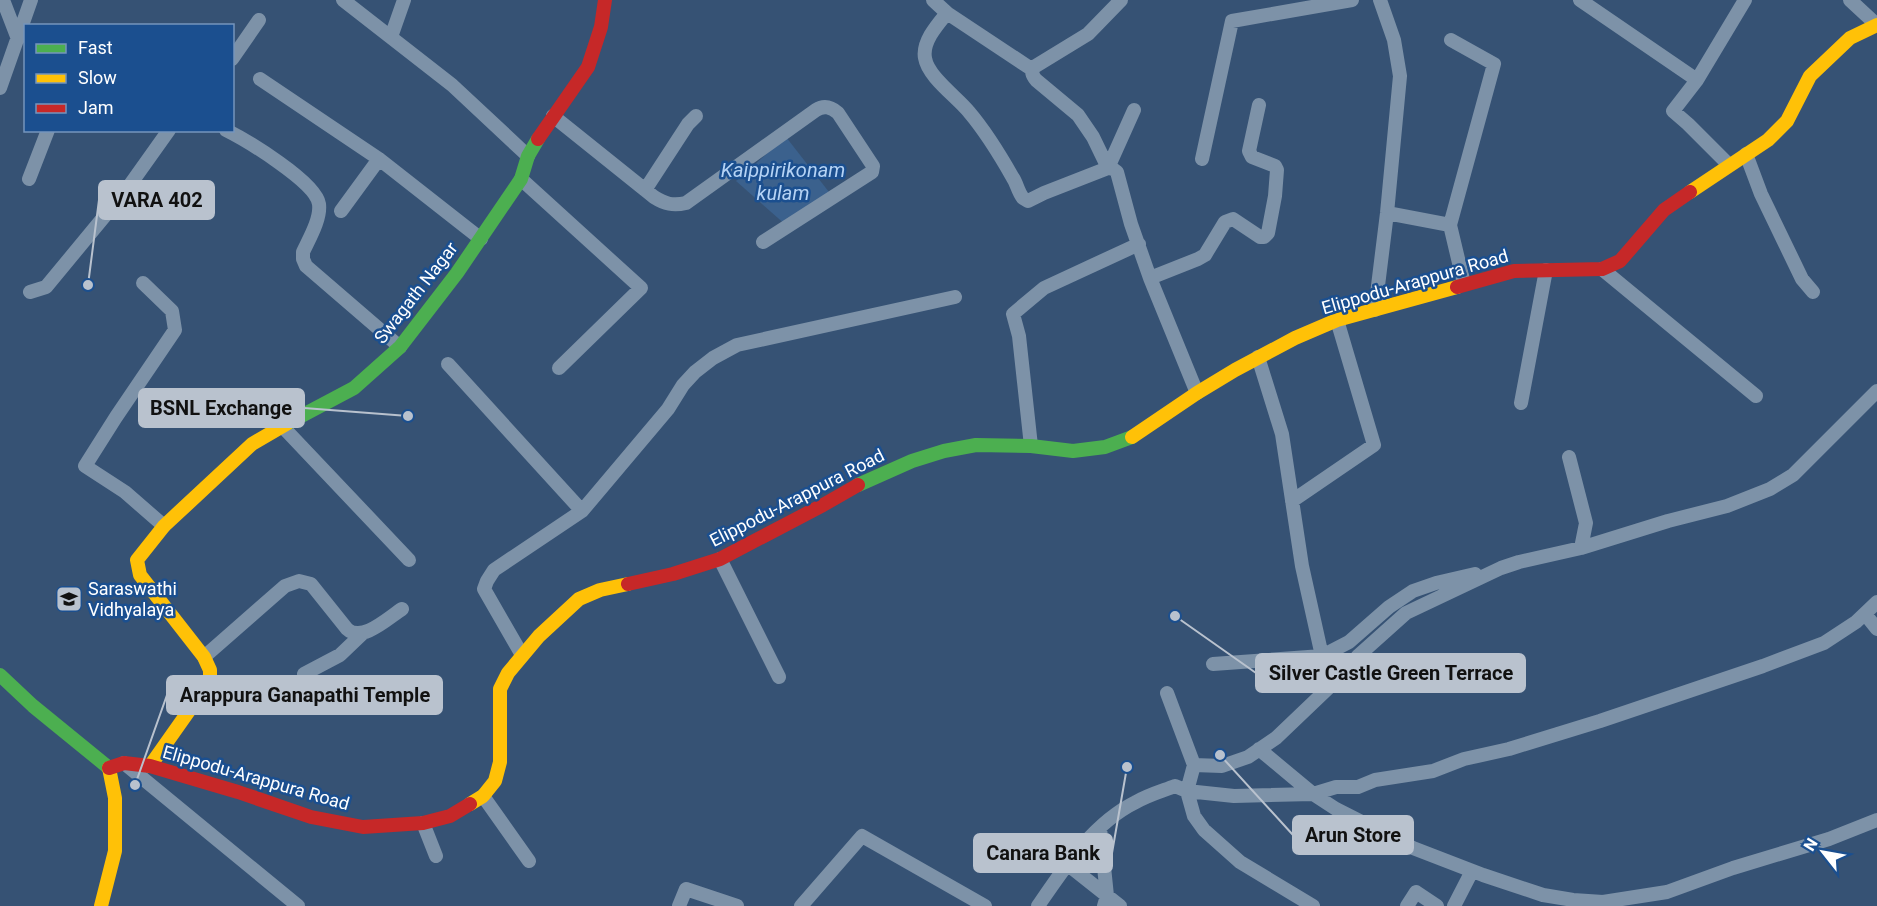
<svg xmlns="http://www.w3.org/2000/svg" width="1877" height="906" font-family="Roboto,sans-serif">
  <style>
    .water { fill: #3b618d }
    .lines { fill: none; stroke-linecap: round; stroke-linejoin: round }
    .street { stroke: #7d92a8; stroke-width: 14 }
    .fast { stroke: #4caf50; stroke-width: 14 }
    .slow { stroke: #ffc107; stroke-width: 14 }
    .jam { stroke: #c62828; stroke-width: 14 }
    .labels { text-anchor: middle; stroke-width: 5; stroke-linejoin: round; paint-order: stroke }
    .street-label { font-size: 18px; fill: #fff; stroke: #1b4f8f }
    .poi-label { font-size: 18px; fill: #fff; stroke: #1b4f8f; text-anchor: start }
    .water-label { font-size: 20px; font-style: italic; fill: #b5d3f5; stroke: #1b4f8f }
    .leader { fill: none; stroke: #b9c2ce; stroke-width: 2 }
    .callout-dot { fill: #b9c2ce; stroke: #1b4f8f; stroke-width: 2 }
    .callout { fill: #b9c2ce; stroke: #b9c2ce; stroke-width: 2 }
    .callout-label { font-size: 20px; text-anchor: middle; font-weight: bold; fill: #111 }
  </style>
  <rect width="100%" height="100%" fill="#365274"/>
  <path class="water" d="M786 137 829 192 787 226 736 181Z"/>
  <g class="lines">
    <path class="street" d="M3 0 18 39
      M343 0 452 85 528 156
      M933 0 947 13C937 25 922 42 925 58 928 77 957 97 969 112 986 132 1000 155 1013 178 1017 184 1018 192 1023 198L1028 201 1044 193 1108 168 1113 169 1117 172 1131 224 1150 278 1197 393
      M1580 0 1697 80 1673 111 1688 124 1729 165
      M1850 0 1877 25
      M947 13 1033 70
      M391 37 404 0
      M1451 40 1494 64 1450 225 1464 284
      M232 59 259 20
      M260 79 379 159 481 239
      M1697 80 1745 0
      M0 88 31 0
      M553 116 654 197C665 204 673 206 686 203L816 110C824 105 831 107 838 113L873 166 872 172 763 242
      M226 130C246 140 316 182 319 204 321 219 309 239 303 252V259L306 266 400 347
      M1746 154 1761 194 1802 279 1813 292
      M1202 159 1232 21 1352 0
      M1108 168 1093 137 1078 115 1036 80C1032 75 1031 72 1034 67L1088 34 1121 0
      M1108 168 1134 110
      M29 179 48 130
      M521 179 641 288 559 368
      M645 190 688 124 696 116
      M341 211 379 159
      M1387 213 1450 225
      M1602 269 1756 396
      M1150 278 1198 259 1205 255 1225 222 1233 219 1260 237H1264L1268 233 1275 196 1277 170 1275 166 1252 157 1249 151 1259 105
      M143 283 172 311 175 330 116 417 85 466 125 492 164 526
      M30 292 46 287 127 189 169 130
      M1375 310 1387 213 1400 76 1394 40 1380 0
      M1258 357 1282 434 1302 566 1322 656
      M448 364 582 511
      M1521 403 1546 270
      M282 426 409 560
      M1031 446 1019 336 1013 314 1044 288 1139 244
      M1569 457 1586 523 1581 548
      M1292 501 1374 445 1337 320
      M720 559 779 677
      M1865 614 1877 629
      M522 655 484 589 487 581 494 570 582 511 668 409 683 385 695 372 713 358 737 345 955 297
      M204 657 285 586 299 581 311 584 347 629C362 643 388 618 402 609
      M1213 664 1322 656 1349 642 1389 607 1413 591 1436 583 1475 574
      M304 674 340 655 362 634
      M1167 693 1194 765 1187 791 1194 816 1204 830 1240 862 1313 906
      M1259 749 1313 794 1336 809 1413 848 1483 875 1543 895 1573 900 1603 902 1667 892 1733 868 1829 839 1877 820
      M124 763 298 906
      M1194 765 1222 766 1248 757 1276 738 1342 675 1358 656 1406 613 1501 568 1519 562 1581 548 1668 521 1727 506 1770 489 1793 475 1877 391
      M483 796 529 861
      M423 823 436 856
      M1100 828 1107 896 1104 906
      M1067 864 1120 906
      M679 906 686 889 737 906
      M801 906 862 836 985 906
      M1038 906C1064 868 1093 823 1136 802 1148 795 1162 791 1175 786L1187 791 1234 796 1313 794 1336 787H1358L1375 780 1433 771 1464 759 1509 749 1600 721 1763 666 1824 643 1856 622 1877 602
      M1407 906 1416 892 1437 906
      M1454 906 1472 871"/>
    <path class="fast" d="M288 423 354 388 400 347 457 273 521 179 528 156 538 139
      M858 485 912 461 944 451 976 445 1031 446 1073 451 1105 447 1132 437
      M0 675 33 706 109 768"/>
    <path class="slow" d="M1690 192 1768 140 1787 121 1810 76 1850 38 1877 25
      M1132 437 1197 393 1235 370 1295 338 1337 320 1457 287
      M150 766 210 681V670L204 657 140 575 137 560 164 526 252 444 288 423
      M470 804 483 796 495 781 500 762V689L508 673 539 636 579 599 600 590 628 584
      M101 906 115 851V798L109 768"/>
    <path class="jam" d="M538 139 588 67 601 27 605 0
      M1457 287 1514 271 1602 269 1620 261 1664 210 1690 192
      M628 584 673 574 720 559 823 505 858 485
      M109 768 124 763 150 766 238 792 311 817 363 827 423 823 450 816 470 804"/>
  </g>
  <defs>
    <symbol id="school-square" viewBox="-11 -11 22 22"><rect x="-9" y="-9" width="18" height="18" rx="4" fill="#b9c2ce" stroke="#1b4f8f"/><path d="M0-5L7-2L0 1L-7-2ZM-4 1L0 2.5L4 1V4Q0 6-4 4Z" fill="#111"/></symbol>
  </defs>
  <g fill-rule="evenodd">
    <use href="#school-square" x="54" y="584" width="30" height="30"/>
  </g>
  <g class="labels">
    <g class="street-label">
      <text transform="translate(1415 282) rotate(-16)" y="6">Elippodu-Arappura Road</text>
      <text transform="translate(416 293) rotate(-52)" y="6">Swagath Nagar</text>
      <text transform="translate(797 498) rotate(-27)" y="6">Elippodu-Arappura Road</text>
      <text transform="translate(256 778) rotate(16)" y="6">Elippodu-Arappura Road</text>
    </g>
    <g class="poi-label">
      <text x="88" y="595">Saraswathi<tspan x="88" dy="21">Vidhyalaya</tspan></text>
    </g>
    <g class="water-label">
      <text x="783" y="177">Kaippirikonam<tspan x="783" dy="23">kulam</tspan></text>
    </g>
  </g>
  <path class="leader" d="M88 285L99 200M408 416L304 408M1175 616L1256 673M135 785L167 695M1220 755L1293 835M1127 767L1112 853"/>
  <g class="callout-dot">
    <circle cx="88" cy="285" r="6"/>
    <circle cx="408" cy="416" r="6"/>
    <circle cx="1175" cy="616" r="6"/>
    <circle cx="135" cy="785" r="6"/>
    <circle cx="1220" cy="755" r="6"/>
    <circle cx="1127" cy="767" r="6"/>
  </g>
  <g class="callout">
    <rect x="99" y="181" width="115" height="38" rx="6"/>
    <rect x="139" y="389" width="165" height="38" rx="6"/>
    <rect x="1256" y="654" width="269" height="38" rx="6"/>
    <rect x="167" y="676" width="275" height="38" rx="6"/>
    <rect x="1293" y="816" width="120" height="38" rx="6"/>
    <rect x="974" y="834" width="138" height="38" rx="6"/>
  </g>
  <g class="callout-label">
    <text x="157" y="207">VARA 402</text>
    <text x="221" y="415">BSNL Exchange</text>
    <text x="1391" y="680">Silver Castle Green Terrace</text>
    <text x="305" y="702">Arappura Ganapathi Temple</text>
    <text x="1353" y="842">Arun Store</text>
    <text x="1043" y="860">Canara Bank</text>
  </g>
  <rect x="24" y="24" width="210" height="108" fill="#1b4f8f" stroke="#7695bc" stroke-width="1.5"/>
  <rect x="36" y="44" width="30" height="9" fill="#4caf50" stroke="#7695bc" stroke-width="1.5"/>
  <text x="78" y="54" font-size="18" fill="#ffffff">Fast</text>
  <rect x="36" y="74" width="30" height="9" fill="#ffc107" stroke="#7695bc" stroke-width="1.5"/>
  <text x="78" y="84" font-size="18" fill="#ffffff">Slow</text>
  <rect x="36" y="104" width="30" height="9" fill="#c62828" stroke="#7695bc" stroke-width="1.5"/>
  <text x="78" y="114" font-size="18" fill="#ffffff">Jam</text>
  <g transform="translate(1823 852) rotate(301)" stroke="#1b4f8f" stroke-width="4.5" paint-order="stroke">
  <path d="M0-4.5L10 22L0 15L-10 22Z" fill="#ffffff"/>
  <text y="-9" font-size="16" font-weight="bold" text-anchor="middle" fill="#ffffff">N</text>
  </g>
</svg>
